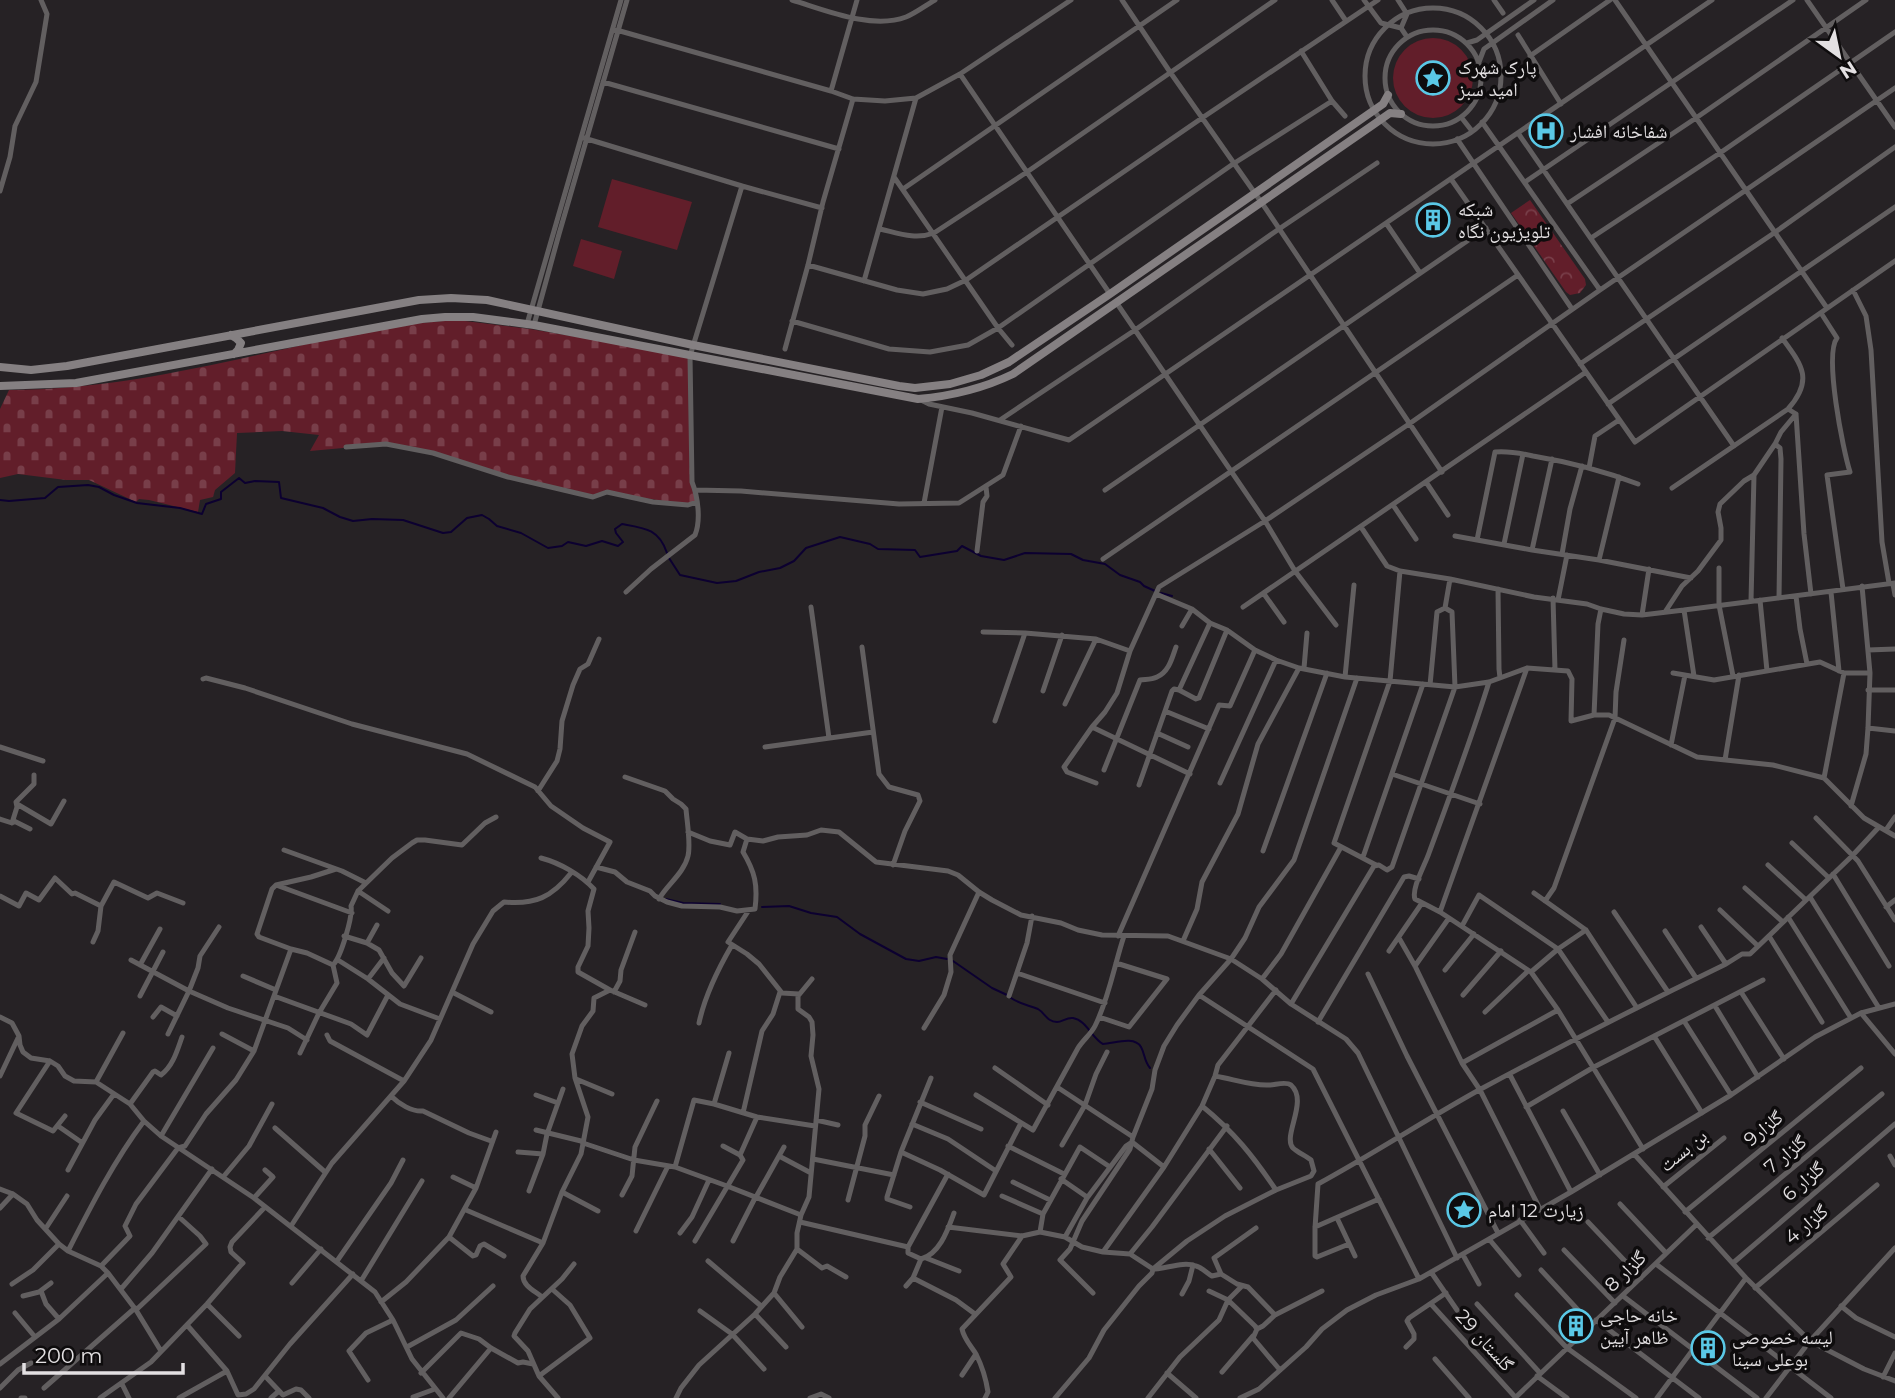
<svg xmlns="http://www.w3.org/2000/svg" width="1895" height="1398" font-family="Montserrat,'Noto Naskh Arabic',sans-serif">
  <style>
    .grass { fill: #621e2a }
    .cemetery { fill: url(#cemetery-stones) }
    .park { fill: url(#park-crowns) }
    .lines { fill: none; stroke-linecap: round; stroke-linejoin: round }
    .stream { stroke: #0c0030; stroke-width: 2 }
    .street { stroke: #625f60; stroke-width: 5 }
    .secondary { stroke: #858082; stroke-width: 8 }
    .labels { text-anchor: middle; stroke-width: 7; stroke-linejoin: round; paint-order: stroke }
    .poi-label { font-size: 19px; fill: #e3e0e2; stroke: #0e0c0d; text-anchor: start }
    .street-label { font-size: 19px; fill: #e3e0e2; stroke: #0e0c0d }
  </style>
  <defs>
    <pattern id="cemetery-stones" width="16" height="16" patternUnits="userSpaceOnUse" patternTransform="scale(1.75)"><rect width="16" height="16" fill="#621e2a"/><path d="M2 7V4a2 2 0 0 1 4 0v3zM10 15v-3a2 2 0 0 1 4 0v3z" fill="#783e49"/></pattern>
    <pattern id="park-crowns" width="20" height="18" patternUnits="userSpaceOnUse" patternTransform="scale(1.75)"><rect width="20" height="18" fill="#621e2a"/><path d="M2 6a3 3 0 1 1 6 0M12 15a3 3 0 1 1 6 0" fill="none" stroke="#783e49"/></pattern>
  </defs>
  <rect width="100%" height="100%" fill="#262225"/>
  <path class="grass" d="M1393 78a40 40 0 1 1 80 0a40 40 0 1 1-80 0Z
    M612 179 692 202 677 250 598 227Z
    M581 239 622 251 614 279 573 266Z"/>
  <path class="cemetery" d="M457 320 530 329 690 356 692 482 697 502 688 505 607 492 593 497 508 477 470 464 387 444 310 451 319 435 282 431 237 433 235 473 215 490 213 497 200 500 198 512 149 500 139 499 136 502 89 480H66L18 474 0 478V409L9 390C135 390 255 353 377 329 403 324 430 322 457 320Z"/>
  <path class="park" d="M1530 200 1585 279 1586 285 1580 293 1570 295 1566 292 1511 213Z"/>
  <g class="lines">
    <path class="stream" d="M0 500 9 501 45 498 58 487 88 485 99 487 114 495 137 503 180 508 202 514 206 504 221 499V492L239 478 245 483 255 481 279 482 281 498 323 508 340 517 353 521 372 519 403 520 443 533 451 532 467 518 482 515 489 519 497 526 521 533 548 548 562 546 568 542 586 546 602 541 618 546 623 542 616 533 615 529 622 524C645 528 659 529 667 553
      M669 558 680 575 717 583 736 581 759 572 780 568 794 561 806 548 840 537 870 544 878 549 915 550 920 557 957 551 962 546 981 556 1004 560 1025 553 1071 554 1083 560 1105 564 1120 575 1140 582 1144 586 1155 591
      M1161 593 1172 596
      M666 899 683 903 720 904
      M762 907 789 906 811 913 837 917 860 934 906 959 919 961 936 957 947 959
      M953 961 992 988 1007 995
      M1011 998C1020 1004 1028 1005 1038 1009 1045 1013 1047 1022 1057 1022 1062 1022 1067 1017 1073 1018 1086 1020 1092 1038 1103 1044 1113 1044 1134 1035 1141 1047 1145 1054 1144 1061 1150 1068"/>
    <path class="street" d="M792 0C825 10 872 30 906 17 916 13 926 5 935 0
      M1122 0 1170 72 1266 209 1442 472
      M1332 0 1346 21
      M1364 0 1381 23 1401 28 1407 37
      M1398 0 1407 14 1401 28
      M1494 0 1503 13
      M1615 0 1827 308
      M1807 0 1895 127
      M1365 76a68 68 0 1 1 136 0a68 68 0 1 1-136 0Z
      M613 29 831 91 853 99 885 101 916 98 960 74 1071 0
      M1385 78a48 48 0 1 1 96 0a48 48 0 1 1-96 0Z
      M1518 35 1561 104
      M1467 43 1477 40 1534 0
      M1301 51 1332 101 1345 116
      M1530 56 1610 0
      M1479 62 1484 49 1553 0
      M960 74 1110 294
      M603 82 839 149
      M831 91 857 0
      M1461 117 1472 131
      M1482 122 1600 290
      M1518 133 1734 446
      M584 138 742 186 822 208
      M1457 139 1572 309
      M894 177 998 328 1012 345
      M1451 179 1635 442 1895 261
      M1525 182 1793 0
      M903 189 1177 0
      M0 191 10 157 15 126 36 82 47 14 41 0
      M1567 204 1696 118 1866 0
      M1386 223 1420 273
      M880 229C898 233 915 240 934 233L1027 172 1275 0
      M1591 238 1720 153 1895 32
      M808 265 897 290 923 294 947 289 966 280 1202 118 1378 0
      M864 281 916 98
      M1853 290 1866 316 1871 350 1882 542 1889 583
      M1116 302 1265 521 1295 571 1336 625
      M1821 313 1837 338C1824 355 1843 450 1850 472L1827 475 1843 589
      M792 321 889 349 930 352 968 345 998 328 1233 164 1332 101
      M527 324 621 0
      M534 325 559 234 627 0
      M785 349 808 265 823 202 853 99
      M1580 364 1774 233 1895 147
      M919 399 929 404 972 413 1069 440 1712 0
      M1608 404 1895 207
      M1788 409 1796 414 1804 534 1811 594
      M1000 420 1135 330 1279 229 1377 163
      M1775 444 1780 448 1781 459 1779 598
      M346 447 386 444 433 453 508 477 593 497 607 492 653 502 688 505 697 502
      M1589 468 1595 436 1619 420
      M1426 482 1448 515
      M1672 488 1788 409C1814 380 1802 365 1782 338
      M695 490 741 491 899 504 959 503 1003 475 1021 426
      M1105 490 1486 228
      M924 503 942 407
      M1393 505 1416 539
      M1361 527 1387 566 1400 571 1450 579 1534 597 1587 604 1601 609 1624 614 1642 615 1684 610 1895 583
      M1455 536 1532 550 1599 560 1691 578
      M1477 540 1495 452C1507 451 1520 453 1533 456 1569 462 1604 471 1638 484
      M1504 544 1523 454
      M1532 550 1552 459
      M977 551 983 502 987 496 986 487
      M1562 554 1570 509 1582 466
      M1103 559 1518 275
      M1599 560 1619 477
      M1719 568V605L1733 676
      M1893 584 1895 595
      M1498 589 1499 669 1500 678
      M626 592 651 569 695 535C701 520 698 497 692 482L690 356 742 186
      M1831 592 1839 671
      M1156 594 1192 609 1210 623 1227 630 1255 650 1276 660 1299 668 1345 677 1455 687 1489 682 1527 668 1568 671 1572 679 1571 721 1594 715H1609L1697 757 1773 765 1824 778 1864 818 1895 836
      M1264 594 1284 622
      M1796 596 1800 629 1807 664
      M1553 598 1555 670
      M1558 600 1567 555
      M1760 600 1767 671
      M1751 601 1754 475
      M811 607 829 738
      M1243 607 1586 372
      M1684 610 1694 676
      M1665 612 1682 586 1698 571 1721 540V528L1718 512 1720 504 1744 481 1754 475 1775 444 1781 432 1796 414
      M1642 615 1649 569
      M1182 626 1192 609
      M983 632 1025 633 1096 639 1130 651
      M862 647 879 774 889 787 918 795 920 801 905 831 893 865
      M1868 650 1895 649
      M1304 668 1307 633
      M1673 673 1714 680 1820 662 1844 673H1870
      M1345 677 1354 585
      M203 679 206 678 245 688 352 724 467 754 535 787 551 806 583 828 610 842 588 882
      M1489 682C1471 740 1450 796 1429 853 1425 865 1411 889 1415 899L1440 912 1531 972 1558 1010 1643 1149
      M1430 685 1437 612 1445 608 1450 579
      M1179 690 1210 623
      M1868 690H1895
      M1043 691 1062 635
      M1065 704 1096 639
      M1165 711 1172 691 1174 689 1179 690 1196 699 1199 698 1227 630
      M1594 715 1598 624 1601 609
      M995 721 1025 633
      M1092 727 1190 774
      M1868 728 1895 731
      M1157 733 1188 747
      M1671 745 1685 675
      M0 747 43 761
      M765 747 873 732
      M1725 760 1739 675
      M1104 770 1140 680C1145 679 1151 680 1157 677 1169 672 1172 658 1176 647
      M1392 774 1480 804
      M625 777 665 791 673 799 681 804 686 809C687 822 691 844 688 856 684 873 667 885 659 899
      M1824 778 1844 673
      M1096 783 1067 772 1064 767 1092 727 1105 712 1117 693 1130 651 1159 587 1265 521 1409 424 1600 290 1895 88
      M1220 783 1276 660
      M1139 785 1165 711 1209 729
      M538 791 557 761 560 749 562 721 573 685 580 669 588 664 599 639
      M17 804 51 824 64 801
      M1851 806 1866 754 1868 728 1870 673 1862 586
      M1816 818 1858 861 1895 920
      M0 819 12 823 14 821 30 829
      M12 823 17 807 16 802 34 784V775
      M1886 830 1895 817
      M688 832 710 841 730 845 735 832 747 839 763 841 778 837 807 835 821 830 839 832 876 862 948 871 958 875 979 892 992 900 1021 915 1061 923 1078 930 1102 935 1168 936 1231 959 1262 979 1291 1004 1346 1039 1358 1053 1457 1258
      M1792 843 1829 878
      M284 850 342 871 366 883
      M1263 851 1327 673
      M1363 857 1423 684
      M541 858C560 863 581 875 594 889L588 911 589 928 588 946 578 967V972L610 990 645 1005
      M1376 865 1334 843 1390 681 1400 571
      M1768 865 1806 900
      M596 867 615 872 627 882 650 891 655 896 667 902 682 906 720 907 737 911 755 909C758 885 755 872 743 852L747 839
      M1833 874 1889 966
      M276 885 352 913
      M1745 888 1783 922
      M358 891 388 911
      M1534 893 1586 930 1637 1008
      M0 896 19 906 26 893 39 900 55 878 72 894 75 893 101 906
      M1810 897 1879 1008
      M1545 901 1554 888 1615 718 1616 692 1624 640
      M1886 907 1895 900
      M749 910 728 942 747 954 759 964 782 993 799 994
      M1720 910 1758 946
      M1440 912 1527 668
      M1614 912 1668 992
      M1788 917 1851 1018
      M1462 926 1479 895 1558 949 1608 1022
      M1701 927 1726 964
      M1665 931 1696 978
      M344 936 367 943 379 950 392 973 404 986 421 958
      M1118 936 1219 705 1230 706 1255 650
      M1769 936 1822 1022
      M1399 938 1415 966 1462 1063 1480 1090 1540 1209
      M1183 941 1197 909 1202 882 1238 814 1258 744 1299 668
      M93 942 98 931 101 906 114 882 148 898 157 893 183 903
      M367 943 377 925
      M1389 951 1422 903
      M131 960 189 991 228 1008 288 1028 307 1040
      M338 960 368 979 400 1004 440 1019
      M140 965 160 929
      M333 965C341 957 353 916 351 906L358 891 392 858 412 843 417 840H425L462 845 485 823 496 817
      M333 965 307 953 291 949 259 937 257 934 272 889 276 885 311 877 336 869
      M1415 966 1449 918
      M1445 970 1474 934
      M1531 972 1558 949 1586 930
      M1017 973 1105 1003
      M1368 974 1407 1056 1498 1233
      M243 976 276 990
      M368 979 384 958
      M1262 979 1281 954 1341 847
      M452 992 491 1012
      M614 992 620 981 621 970 635 932
      M1741 992 1784 1059
      M1199 995 1313 1069 1419 1279
      M1463 995 1501 951
      M140 996 163 952
      M274 996 351 1024 367 1035 388 995
      M1009 996 1027 943 1032 916
      M1291 1004 1374 866 1379 865 1387 870 1392 867 1455 687 1452 612 1445 608
      M1715 1006 1758 1077
      M1485 1012 1528 971
      M1861 1013 1895 1054
      M0 1017 12 1023 19 1036 20 1045 23 1052 31 1058 50 1061 58 1066 65 1076 74 1081 96 1082 130 1104 144 1121 161 1136 254 1198 375 1292 393 1320 412 1359 443 1398
      M153 1017 161 1007 177 1016
      M1099 1017 1129 1027 1167 979 1116 963
      M1684 1021 1731 1095
      M1318 1022 1404 877 1409 876 1419 879
      M699 1023C705 995 718 969 732 945
      M924 1028 944 995 951 972 950 955 979 892
      M168 1034 189 991 198 968 200 956 219 927
      M222 1034 254 1051
      M327 1035 330 1041 404 1081
      M1654 1036 1702 1113
      M300 1053 319 1013 337 983 333 965
      M50 1061 16 1113 53 1131 65 1116
      M1462 1063 1558 1010
      M995 1068 1048 1105
      M1510 1075 1571 1192
      M0 1076 18 1038
      M1215 1076C1233 1079 1252 1086 1269 1085 1275 1085 1286 1081 1291 1085 1309 1101 1282 1136 1293 1148 1297 1152 1306 1156 1311 1160L1314 1171 1311 1176 1276 1190
      M576 1079 612 1094
      M96 1082 123 1033
      M1057 1087 1133 1137
      M536 1095 558 1103
      M976 1095 1033 1130 1078 1048C1083 1040 1091 1034 1095 1026 1109 998 1114 966 1124 936
      M391 1096C399 1104 412 1112 423 1111L469 1133 491 1141
      M920 1102 981 1129
      M130 1104 153 1072 155 1071 161 1075C173 1066 177 1051 182 1037
      M714 1104 729 1053
      M1202 1106C1234 1132 1253 1156 1276 1190L1225 1216 1187 1241 1153 1269 1130 1254 1103 1252 1164 1167 1202 1106 1215 1076 1218 1065 1276 990
      M1526 1107 1594 1067 1763 980
      M1563 1111 1600 1175
      M743 1113 762 1031 773 1014 780 992
      M816 1120 838 1125
      M912 1124 948 1139 996 1171
      M58 1126 81 1142
      M275 1128 325 1172
      M536 1130 581 1141 583 1143 634 1160 675 1167 727 1186 801 1215
      M161 1136 213 1048
      M1062 1145 1085 1105 1096 1074 1107 1052
      M723 1146 740 1155
      M1008 1146 1064 1174
      M1209 1149 1240 1188
      M518 1152 543 1154
      M901 1152 940 1170 984 1195 1021 1123
      M1634 1154 1746 1278 1810 1341 1864 1369 1895 1381
      M779 1156 811 1173
      M1890 1156 1895 1165
      M813 1159 894 1175
      M675 1167 694 1100 714 1104 757 1117 815 1126
      M68 1170 95 1120 114 1094
      M224 1176 249 1146 272 1104
      M453 1177 476 1188
      M1061 1179 1087 1197
      M1013 1182 1050 1200
      M1663 1187 1724 1138
      M0 1189 13 1194 27 1204 37 1220 59 1244 68 1251 101 1266 108 1273 136 1310 161 1351
      M529 1191 543 1154 547 1134 563 1089
      M562 1192 598 1211
      M622 1195 632 1176 635 1147 657 1101
      M1002 1196 1043 1214
      M756 1197 784 1147
      M254 1198 273 1177 265 1170
      M848 1200 865 1136V1125L879 1096
      M1620 1204 1666 1253
      M910 1207 887 1199V1197L901 1152 931 1078
      M0 1208 13 1194
      M466 1210 543 1243
      M1685 1212 1861 1068
      M1337 1218 1355 1256
      M1520 1220 1544 1253
      M800 1222 908 1247
      M1588 1222 1641 1278
      M291 1226 332 1163 404 1081 431 1040 473 944 493 911 504 902C535 905 552 897 571 873
      M948 1227 1022 1236 1040 1232 1065 1237 1082 1247 1103 1252
      M1315 1227 1379 1199
      M46 1228 67 1196
      M636 1231 668 1166
      M1040 1232 1043 1214 1080 1147 1110 1167
      M680 1233 692 1217 709 1180
      M449 1237 473 1256 476 1255 480 1246 484 1244 504 1256
      M1065 1237 1087 1198 1126 1146 1132 1142 1164 1167
      M1708 1238 1882 1094
      M1489 1239 1519 1275
      M695 1241 743 1160 740 1155 757 1117
      M733 1241 755 1198
      M1349 1244 1317 1257 1315 1256V1228L1318 1184C1373 1154 1425 1120 1479 1090 1561 1046 1643 1004 1726 964L1742 954H1750L1852 856 1879 827
      M908 1247 948 1174
      M908 1247V1253L921 1259C940 1254 948 1229 954 1213
      M797 1249 822 1268 827 1266 846 1277
      M1564 1250 1615 1303
      M68 1251C91 1206 114 1161 144 1121
      M1130 1254 1152 1227 1227 1126
      M1463 1255 1479 1284
      M926 1258 959 1271
      M337 1261 391 1183 403 1160
      M708 1261 761 1306
      M1733 1263 1895 1124
      M1656 1264 1831 1398
      M101 1266 130 1236 125 1226 136 1204 178 1148 185 1146 206 1114 236 1080 254 1051 291 949
      M1541 1270 1591 1324
      M1431 1272 1457 1310
      M1221 1274 1214 1258 1256 1228
      M913 1278 956 1300 975 1314
      M361 1281 422 1181
      M292 1283 321 1249
      M12 1284 33 1270 59 1244
      M906 1286 913 1278 921 1259
      M1755 1288 1877 1185
      M121 1289 152 1253 212 1169
      M41 1291 46 1304 59 1319
      M1209 1291 1228 1300 1255 1326 1257 1329 1253 1338 1280 1370
      M774 1293 802 1327
      M1093 1293 1060 1260 1070 1249 1082 1221 1130 1149 1133 1137 1152 1089 1155 1070 1164 1046 1177 1025 1199 995 1231 959 1245 938 1259 907 1294 860 1357 678
      M1182 1294 1189 1281 1193 1265
      M1517 1295 1567 1348 1636 1398
      M23 1296 39 1292 51 1283
      M1623 1296 1757 1398
      M542 1297C535 1291 523 1286 523 1276L543 1243 562 1192 581 1154 588 1117 575 1078 572 1054 582 1026 593 1011 594 998 610 990
      M381 1302 406 1282 449 1237 476 1188 496 1132
      M207 1304 239 1336
      M1431 1304 1516 1398
      M1477 1304 1540 1373
      M1841 1306 1856 1318 1895 1337
      M136 1310 206 1244 200 1236 179 1217
      M700 1311 732 1334 764 1369
      M15 1313 35 1337
      M755 1314 786 1347
      M1596 1320 1699 1398
      M187 1325 227 1371 238 1395 246 1394 254 1389 290 1344 353 1274
      M1257 1329 1263 1326 1275 1315 1322 1291
      M407 1347 456 1320 493 1286
      M1406 1347 1414 1339V1334L1407 1321 1409 1318 1446 1293
      M1435 1359 1469 1398
      M0 1364 59 1319 108 1273
      M1222 1372 1253 1336
      M421 1373 461 1333 479 1339 491 1348 518 1363 523 1362 533 1364
      M1167 1373 1196 1398
      M962 1375 976 1354
      M265 1376 283 1395 296 1389 301 1390 309 1398
      M539 1376 590 1338 570 1305 552 1289
      M1537 1376 1567 1398
      M1883 1377 1895 1353
      M368 1380 349 1351 366 1333 393 1320
      M122 1384 129 1398
      M0 1388 18 1370 31 1363
      M44 1388 135 1308
      M413 1397 435 1389
      M21 1398H25
      M100 1398 151 1362 207 1304 240 1266 243 1263 231 1252 230 1247 232 1242 265 1207
      M179 1398 227 1371
      M271 1398 279 1391
      M449 1398 491 1348
      M558 1398 539 1376 528 1351 514 1336 515 1333 530 1309 562 1279 574 1264
      M676 1398 681 1388 699 1365 755 1314 774 1293 780 1277 797 1249V1233L801 1215 809 1197 819 1089 811 1056 813 1035 812 1022 809 1017 798 1009V996L812 979
      M810 1398 821 1394 829 1398
      M985 1398 988 1392C986 1379 982 1366 976 1354 971 1346 964 1339 962 1329L1011 1277 1003 1264 1022 1236
      M1055 1398 1089 1358 1104 1330 1139 1286 1152 1273 1153 1269C1166 1269 1183 1261 1196 1266 1201 1267 1207 1273 1212 1276L1221 1274 1237 1284 1248 1287 1275 1315
      M1148 1398 1180 1357 1219 1320 1228 1300 1242 1286
      M1240 1398 1259 1389 1306 1347 1322 1329 1347 1310 1376 1295 1419 1279 1571 1192 1731 1095 1815 1037 1861 1013 1895 1004
      M1515 1398 1697 1224
      M1657 1398 1746 1278
      M1766 1398 1810 1341 1895 1248"/>
    <path class="secondary" d="M231 335 236 338 241 343 238 350 234 354
      M0 367 31 370 67 366 419 300 451 298 487 300 693 345 899 386 915 388 950 384 981 375 1009 362 1110 294 1383 104 1388 95
      M0 386 76 383 422 319 445 317H473L534 325 918 399C952 396 982 389 1013 374L1370 127 1390 113 1401 114"/>
  </g>
  <defs>
    <symbol id="sight-ring" viewBox="-11 -11 22 22"><circle r="9.5" fill="#0e0c0d" stroke="#5ac8e6" stroke-width="1.5"/><path d="M0-6L1.8-2.2L6-1.7L2.9 1.2L3.7 5.4L0 3.3L-3.7 5.4L-2.9 1.2L-6-1.7L-1.8-2.2Z" fill="#5ac8e6"/></symbol>
    <symbol id="hospital-ring" viewBox="-11 -11 22 22"><circle r="9.5" fill="#0e0c0d" stroke="#5ac8e6" stroke-width="1.5"/><path d="M-5-5h3v3.5h4V-5h3V5h-3V1.5h-4V5h-3Z" fill="#5ac8e6"/></symbol>
    <symbol id="building-ring" viewBox="-11 -11 22 22"><circle r="9.5" fill="#0e0c0d" stroke="#5ac8e6" stroke-width="1.5"/><path d="M-4-6H4V6H1V3H-1V6H-4ZM-2.5-4.3h1.7v1.8h-1.7ZM.8-4.3h1.7v1.8H.8ZM-2.5-1h1.7V.8h-1.7ZM.8-1h1.7V.8H.8Z" fill="#5ac8e6"/></symbol>
  </defs>
  <g fill-rule="evenodd">
    <use href="#sight-ring" x="1414" y="59" width="38" height="38"/>
    <use href="#hospital-ring" x="1527" y="112" width="38" height="38"/>
    <use href="#building-ring" x="1414" y="201" width="38" height="38"/>
    <use href="#sight-ring" x="1445" y="1191" width="38" height="38"/>
    <use href="#building-ring" x="1557" y="1307" width="38" height="38"/>
    <use href="#building-ring" x="1689" y="1329" width="38" height="38"/>
  </g>
  <g class="labels">
    <g class="poi-label">
      <text x="1458" y="74">پارک شهرک<tspan x="1458" dy="22">امید سبز</tspan></text>
      <text x="1570" y="138">شفاخانه افشار</text>
      <text x="1458" y="216">شبکه<tspan x="1458" dy="22">تلویزیون نگاه</tspan></text>
      <text x="1488" y="1217">زیارت 12 امام</text>
      <text x="1600" y="1322">خانه حاجی<tspan x="1600" dy="22">ظاهر آیین</tspan></text>
      <text x="1732" y="1344">لیسه خصوصی<tspan x="1732" dy="22">بوعلی سینا</tspan></text>
    </g>
    <g class="street-label">
      <text transform="translate(1763 1128) rotate(-39)" y="7">گلزار9</text>
      <text transform="translate(1683 1150) rotate(-39)" y="7">بن بست</text>
      <text transform="translate(1785 1154) rotate(-40)" y="7">گلزار 7</text>
      <text transform="translate(1803 1181) rotate(-41)" y="7">گلزار 6</text>
      <text transform="translate(1806 1224) rotate(-40)" y="7">گلزار 4</text>
      <text transform="translate(1625 1271) rotate(-44)" y="7">گلزار 8</text>
      <text transform="translate(1485 1340) rotate(48)" y="7">گلستان 29</text>
    </g>
  </g>
  <g transform="translate(1839 56) rotate(147)" stroke="#0e0c0d" stroke-width="5" paint-order="stroke">
  <path d="M0-5L12 26L0 18L-12 26Z" fill="#e3e0e2"/>
  <text y="-10" font-size="19" font-weight="bold" text-anchor="middle" fill="#e3e0e2">N</text>
  </g>
  <path d="M24 1363v10h159v-10" fill="none" stroke="#e3e0e2" stroke-width="3.5"/>
  <text x="35" y="1363" font-size="21" fill="#e3e0e2" stroke="#0e0c0d" stroke-width="5" paint-order="stroke">200 m</text>
</svg>
